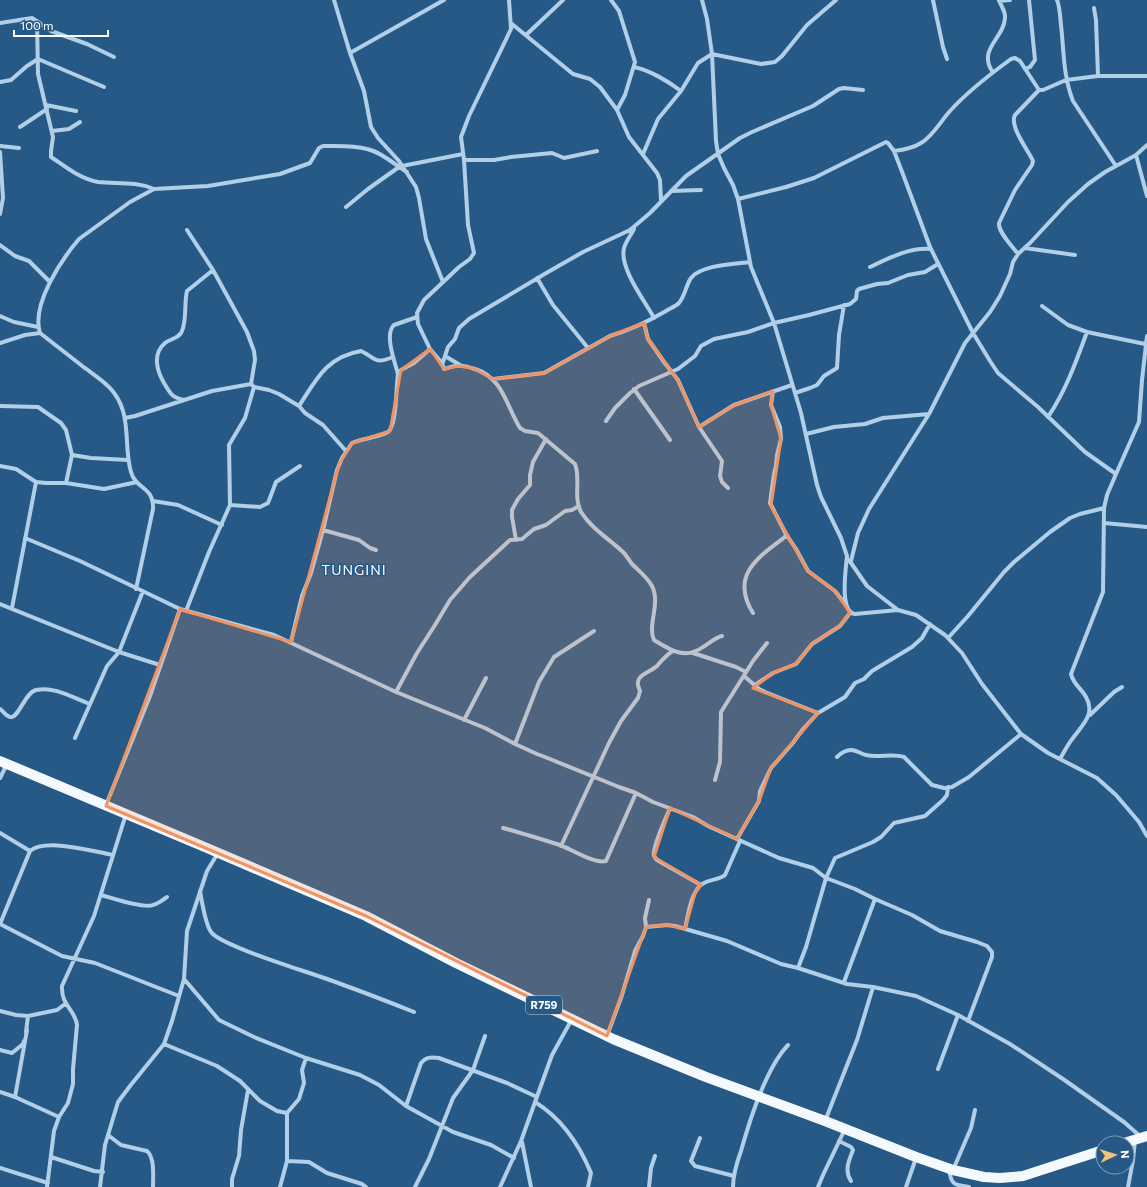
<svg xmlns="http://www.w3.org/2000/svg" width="1147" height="1187" font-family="Commissioner,sans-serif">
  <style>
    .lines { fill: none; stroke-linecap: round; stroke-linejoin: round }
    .street { stroke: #b2cfe8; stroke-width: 4 }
    .primary { stroke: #f4f9fe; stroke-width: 10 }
    .marked { fill: #f09361; fill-opacity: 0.2; stroke: #f09361; stroke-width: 3; stroke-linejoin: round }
    .labels { text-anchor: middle; stroke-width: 3; stroke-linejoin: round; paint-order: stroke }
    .shield { fill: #275986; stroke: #becddb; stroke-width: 1 }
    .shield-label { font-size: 11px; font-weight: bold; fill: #fff }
    .quarter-label { font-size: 14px; letter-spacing: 1px; fill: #fff; stroke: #275986 }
  </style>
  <rect width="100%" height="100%" fill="#275986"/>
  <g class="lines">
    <path class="street" d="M334 0 350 53 364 91 371 127 378 138 399 161 416 187 419 198 426 239 443 282
      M509 0 511 29 469 116 461 137 464 160 468 225 474 253 470 259 459 267 424 300 417 313 418 324 430 349 442 363 443 362 448 347 455 339 459 328 469 319 548 272 583 252 630 230 650 213 686 176 740 138 752 132 813 106 839 89 844 88 863 90
      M611 0 619 11 635 62 625 95 617 110
      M702 0 707 19 712 54 716 141 718 154 724 168 733 185 738 199 751 267 774 323 801 413 817 485 821 497 841 538 847 556C846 568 839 612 855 614L898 610 916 615 945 635 962 653 982 684 1021 734 1048 753 1097 778 1116 795 1139 822 1147 836
      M933 0 943 47 947 59
      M1057 0C1060 7 1060 17 1061 25 1064 51 1063 76 1073 101L1116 166
      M999 1 1010 0
      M1094 8 1096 20 1098 76
      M37 21 38 74 53 137 51 151V157C66 167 80 179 98 182 117 184 136 181 154 189
      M0 23 32 18 51 31 87 44 114 57
      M512 24 573 74 590 79 600 87 617 110 629 137 657 173 660 180 661 201
      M526 35 563 0
      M350 53 444 0
      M634 67C649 70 668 81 681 91
      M1025 69 1030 67 1035 60 1029 0
      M992 71C978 49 1004 38 1005 18 1006 12 1001 6 999 0
      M0 82 11 80 27 66 38 59 104 87
      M46 105 76 111
      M20 127 47 109
      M52 131 69 129 80 122
      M0 146 19 148
      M894 151C902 150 913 148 921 143 933 136 940 122 950 111 968 91 989 75 1011 59L1015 58 1020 61 1039 90H1043L1066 80 1098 76H1147
      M0 152 3 198 0 214
      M643 154 658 119 681 91 698 63 712 54 761 64 775 62 782 56 807 25 836 0
      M1136 155 1147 196
      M464 160H494L511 157 552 153 564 158 597 151
      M402 166 463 154
      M671 191 701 190
      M738 199 786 187 814 178 886 142 888 143 894 151 904 177 930 247 973 333 990 361 998 373 1038 407 1085 452 1116 474
      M346 207 368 189 399 167
      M634 229C631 235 626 241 624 248 619 268 645 301 654 318
      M187 230 213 270 247 332 254 351 255 360 251 384 254 387 269 390 279 394 299 406 305 413 323 425 346 451
      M0 245 15 256 29 261 50 282
      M1025 248 1075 255
      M1018 254C1012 246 998 232 999 223L1015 190 1032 165 1033 161C1028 150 1009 126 1015 115L1039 90
      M870 267C889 258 910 247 931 249
      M537 278 553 305 588 348
      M1042 306 1068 325 1087 332 1145 344
      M0 316 14 322 38 327
      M644 323 648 339 664 362 678 380 699 427 722 461 720 476 722 482 728 488
      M0 343 25 335 40 333
      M445 356 460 365
      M442 363 444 369C448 368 452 366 456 366 462 365 469 367 475 369 503 378 506 405 520 428L525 431 538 433 575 464C581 479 573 497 581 512 591 528 609 539 623 552 626 555 629 560 632 564 639 571 647 577 652 586 661 604 647 625 654 640 670 650 685 660 703 647 710 643 714 638 722 636
      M398 374C395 363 384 334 394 325L417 317
      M493 379 544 373 610 336C630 330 649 321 666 311 671 308 676 306 679 303 685 296 686 285 691 278 700 265 735 264 750 262
      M634 389 670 440
      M795 393 810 388 817 385 824 376 837 368 839 335 844 305
      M184 400C171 397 171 394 164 383 157 371 152 354 165 343 170 339 180 338 182 331 187 319 184 302 187 291L213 270
      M0 406 38 407 61 423 66 430 72 455 66 483
      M299 406C316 380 326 357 361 351 376 358 374 365 393 357
      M1048 417C1066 390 1076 362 1087 332
      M125 418 135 416 212 391 251 384
      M606 421 615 408 630 393 639 386 678 369 695 356 701 346 714 339 748 332 774 323 809 315 850 304 856 299 857 291 859 289 877 284 888 283 908 275 925 272 938 264
      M699 427 734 405 792 385
      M806 434 834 427 865 424 883 418 929 414
      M72 455 91 458 128 460
      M0 466 16 469 36 482 46 483H66L104 489 137 482
      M153 501 178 505 222 525
      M230 505 260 507 268 503 276 482 300 466
      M1104 523 1147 527
      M323 530 359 540 370 548 376 550
      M786 534 796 549 808 571 835 591 845 604
      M25 538 80 561 180 609 274 635 396 692 485 728 515 744 537 754 545 757 619 787 636 793 653 802 693 817 708 826 779 858 813 868 826 878 855 889 875 899 912 915 940 931 977 942 987 946 992 952V957L968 1021
      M516 540 512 517V510L518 499 530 485V475L533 462 546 439
      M849 560 867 586 898 610
      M851 561 858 533 869 509 929 414 965 343 990 312 1000 296 1010 274 1013 262 1018 254 1030 243 1068 202 1088 184 1105 172 1136 155 1147 145
      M136 589 153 509C154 486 136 490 131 472 125 452 129 431 123 411 116 387 99 379 81 365 67 354 53 343 40 333 31 305 61 260 79 239L130 202 154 189 208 186 280 174 310 163 319 148 323 146C337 146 353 145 367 149 381 152 394 164 407 172
      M0 604 119 652 160 665
      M12 608 36 482
      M186 611 209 552 230 505 229 445 245 418 254 387
      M753 613C730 576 757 558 785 537L786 534 770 503 774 474 776 466 777 455 781 439 780 427 771 405 773 391
      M948 638 968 616 1004 572 1014 562 1050 532 1070 518 1080 514 1104 508
      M291 642 302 596 311 573 323 530 337 470 342 458 352 443C363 438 377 438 388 432 397 426 396 385 398 374L401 370 414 363 430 349
      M693 653 736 667 746 672
      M744 676 759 689 765 692 818 713
      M755 685 773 673 796 664 812 644 840 626 850 613
      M396 692 417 653 435 625 450 600 470 577 510 540 522 539 534 529 546 525 565 511 572 510 579 506
      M0 709C3 711 6 716 10 717 18 720 25 692 36 690 55 686 73 698 90 704
      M1090 715 1114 692 1122 687
      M464 720 486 678
      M75 738 107 666 119 652 143 591
      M515 744 539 682 554 657 594 631
      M837 757C841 753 845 750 851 750 857 750 861 754 866 755 879 758 892 753 904 757L932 785 944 788 952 787 969 777 1021 734
      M1060 759C1064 752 1068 744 1073 738 1082 725 1096 714 1086 697 1082 689 1073 684 1071 674L1103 592 1104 508 1107 495 1116 474 1139 422 1142 380 1147 336
      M0 778 7 764
      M715 780 720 762 721 712 753 661 767 643
      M106 805 150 696 180 609
      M670 808C665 821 656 838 654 852 653 855 655 858 657 860L701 885
      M503 828C522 833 541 839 560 845 571 849 594 864 606 861L636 793
      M0 833 30 851
      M737 839 759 801 760 791 771 768 792 744 804 728 818 713 845 697 855 683 864 679 872 671 912 647 922 638 930 624
      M561 846 609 743 621 721 638 698 640 691C632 675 648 674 657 666 662 660 666 655 673 651
      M200 891C202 902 205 923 211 932 222 947 316 974 338 983 363 992 389 1002 414 1012
      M101 895C112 898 144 909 153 905 158 904 163 900 167 897
      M0 924 62 956 95 963 179 996
      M0 924 30 851C45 838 93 851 113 855
      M646 927 667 925 675 926 727 941 781 964 798 968 847 984 873 987 916 996 958 1015 1010 1044 1063 1079 1124 1122 1141 1137
      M685 929C688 916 691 889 704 883 711 879 719 880 725 875L740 841
      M798 968 806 947 826 878 835 858 873 842 881 837 894 823 925 816 943 800 947 795 948 787
      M184 979 219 1020 254 1037 306 1058 360 1075 379 1085 406 1106 453 1132 491 1145 514 1158
      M844 982 875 899
      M0 1011 16 1015 28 1016 57 1010 65 1004
      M26 1032 28 1016
      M607 1036 622 995 635 951 643 936 646 927 645 918 649 900
      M164 1044 217 1066 240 1081 260 1101 277 1111 287 1113
      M0 1050 12 1053 23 1044 24 1041
      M938 1069 958 1015
      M0 1092 15 1097 59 1117
      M15 1097 27 1030
      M535 1102C561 1118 579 1144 591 1173L588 1187
      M406 1106 421 1063C426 1057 430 1057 439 1058L507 1083 537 1097
      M825 1121 857 1040 873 987
      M108 1135 121 1145 147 1151C155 1158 153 1177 153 1187
      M700 1138 691 1161 695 1166 734 1176
      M839 1141 851 1147 853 1150C849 1160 844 1171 851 1181
      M522 1142 531 1187
      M51 1157 94 1171 103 1172
      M287 1161 309 1162 327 1173 362 1184 366 1187
      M0 1168 48 1183
      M949 1169C951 1185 954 1185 969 1187
      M953 1170 971 1128 975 1110
      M47 1187 54 1131 59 1117 68 1103 73 1084V1069L77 1025C75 1009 61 1006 62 986L94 916 126 814
      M100 1187 105 1145 118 1102 130 1086 164 1044 172 1021 184 979 187 931 207 871 218 853
      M232 1187V1179L239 1156 241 1130 248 1090
      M280 1187 287 1161V1113L299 1099 304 1083 302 1070 306 1058
      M415 1187 429 1159 453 1098 473 1070 485 1036
      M500 1187 521 1141 552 1055 572 1019
      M649 1187 651 1168 655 1156
      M733 1187C733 1175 737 1162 741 1151 750 1119 766 1068 788 1045
      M818 1187 823 1175 845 1129
      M906 1187 916 1158
      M1128 1187 1133 1160 1135 1140"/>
    <path class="primary" d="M0 761 207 848 366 916 456 963 613 1039 706 1077 825 1121 916 1157 953 1170 984 1177 1000 1178 1023 1176 1103 1150
      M1124 1143 1147 1136"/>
  </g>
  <path class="marked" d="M644 323 648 339 678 380 699 427 734 405 773 391 771 405 781 439 771 506 808 571 835 591 850 613 840 626 812 644 796 664 773 673 753 688 818 713 771 768 759 801 737 839 670 808 654 857 701 885 695 893 685 929 667 925 646 927 607 1036 366 916 106 806 180 609 291 642 339 464 352 443 390 431 401 370 430 349 444 369 458 366 473 368 493 379 544 373 610 336Z"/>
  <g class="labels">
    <rect class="shield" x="526" y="996" width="36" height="18" rx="3"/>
    <g class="shield-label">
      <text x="544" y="1009">R759</text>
    </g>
    <g class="quarter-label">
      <text x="354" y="575">TUNGINI</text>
    </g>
  </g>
  <g transform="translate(1115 1155) rotate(86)"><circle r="19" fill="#275986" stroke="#7d9bb6"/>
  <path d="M0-3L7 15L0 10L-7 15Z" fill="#f0c478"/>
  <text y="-6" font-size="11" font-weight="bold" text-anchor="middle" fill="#ffffff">N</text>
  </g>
  <path d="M14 30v6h94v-6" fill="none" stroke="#ffffff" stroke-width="2"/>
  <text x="20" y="30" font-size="12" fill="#ffffff" stroke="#275986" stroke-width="3" paint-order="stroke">100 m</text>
</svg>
